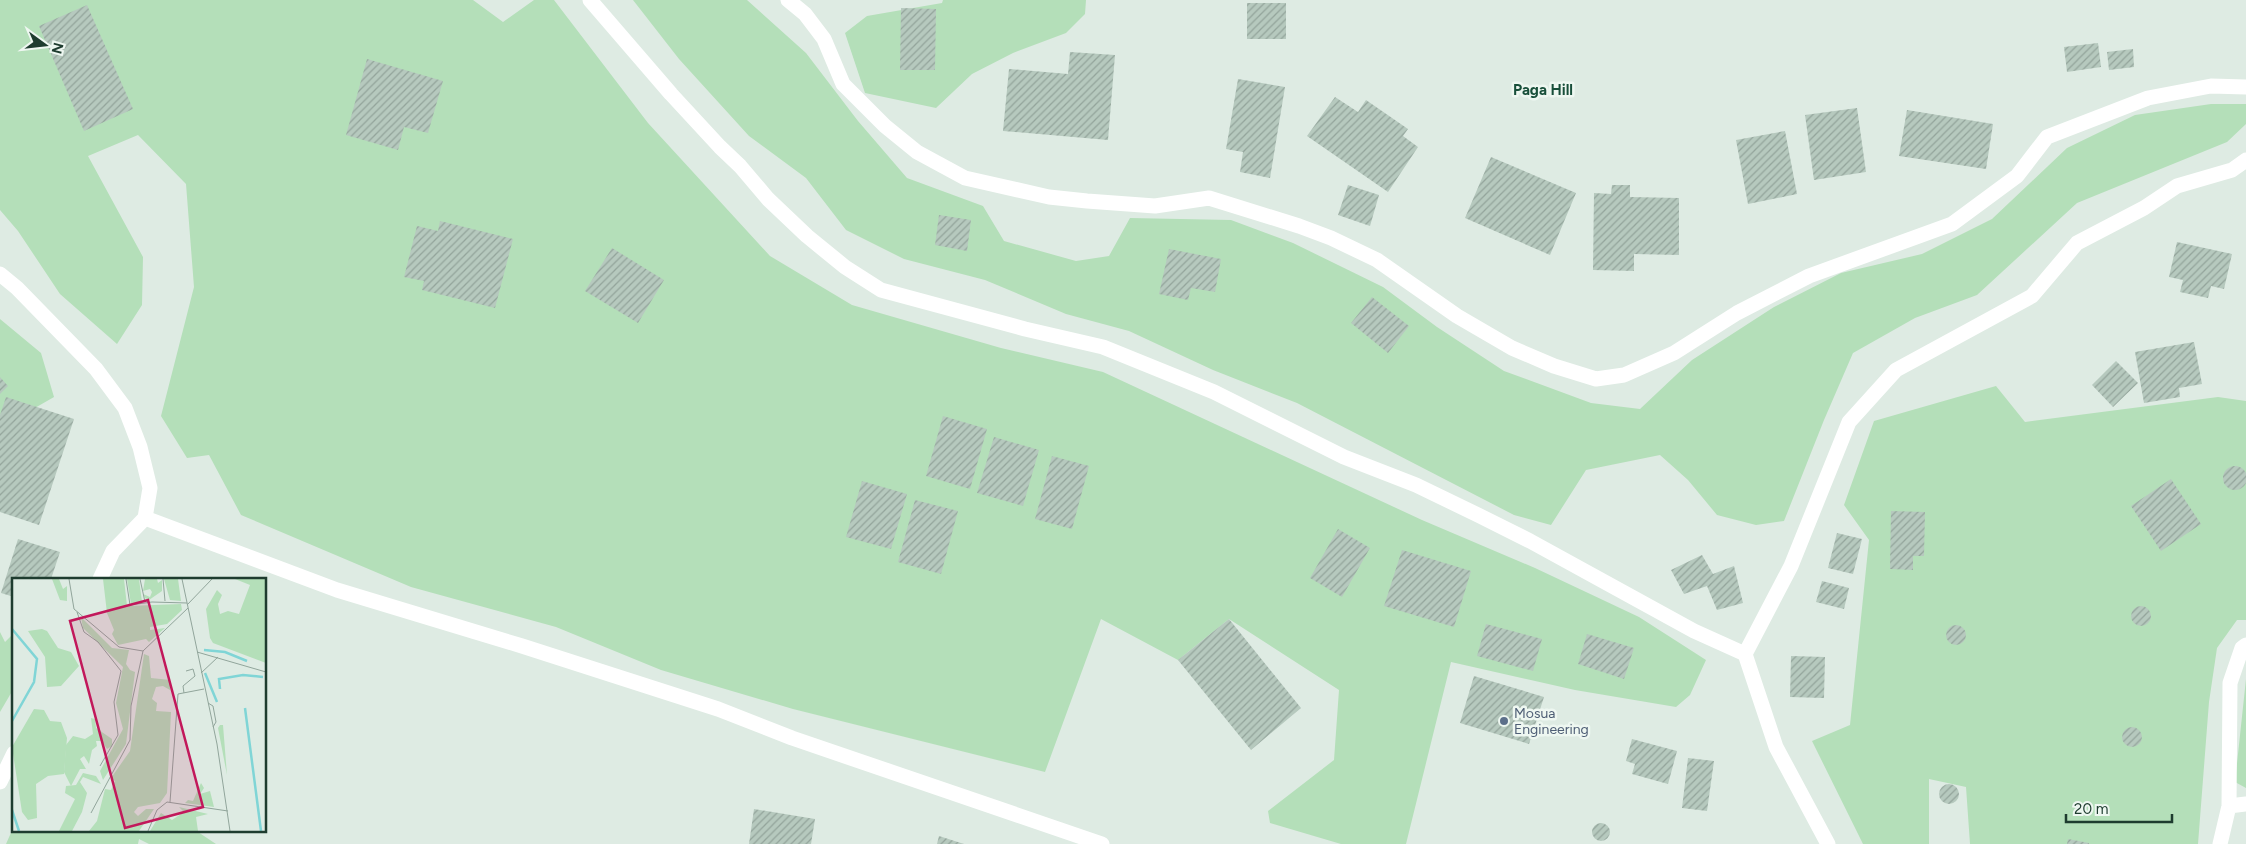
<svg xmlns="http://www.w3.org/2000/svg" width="2246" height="844" font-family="Figtree,sans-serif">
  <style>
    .grass { fill: #b4dfb9 }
    .building { fill: url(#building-hatch) }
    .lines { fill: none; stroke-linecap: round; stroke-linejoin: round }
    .minor { stroke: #fff; stroke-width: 15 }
    .service-dot { fill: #5c6f8a; stroke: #eef7f1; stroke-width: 2 }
    .labels { text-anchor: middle; stroke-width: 5; stroke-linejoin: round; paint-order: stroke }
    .service-label { font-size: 14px; fill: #4e5e75; stroke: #eef7f1; text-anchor: start }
    .neighbourhood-label { font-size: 15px; font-weight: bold; fill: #184f3a; stroke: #eef7f1 }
    .inset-river { fill: none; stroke: #80d5d6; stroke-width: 2.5 }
    .inset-road { fill: none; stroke: #91a59b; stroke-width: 1 }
    .view { fill: #c2185b; fill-opacity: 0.15; stroke: #c2185b; stroke-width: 2.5 }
    .inset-edge { fill: none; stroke: #1e3c2f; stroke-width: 2.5 }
  </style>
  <defs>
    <pattern id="building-hatch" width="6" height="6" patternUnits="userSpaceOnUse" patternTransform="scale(1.25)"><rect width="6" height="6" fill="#b6c9be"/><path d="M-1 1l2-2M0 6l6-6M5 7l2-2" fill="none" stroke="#93a49b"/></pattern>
  </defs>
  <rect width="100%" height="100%" fill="#deebe3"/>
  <path class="grass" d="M0 0H473L503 22 534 0H554L648 123 770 256 852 305 1001 348 1103 372 1422 520 1535 568 1639 617 1706 660 1690 695 1676 707 1575 690 1451 662 1406 844H1341L1270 823 1268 811 1334 760 1339 690 1229 619 1178 660 1101 619 1045 772 793 709 661 670 556 627 411 587 241 515 209 455 187 458 161 416 194 287 186 184 138 135 88 156 143 257 142 305 117 344 60 294 18 231 0 210Z
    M633 0H747L806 53 858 121 907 178 983 206 1004 241 1076 261 1109 256 1130 218 1231 220 1293 243 1383 287 1437 327 1504 371 1591 403 1640 409 1692 360 1774 307 1841 273 1922 254 1992 219 2067 148 2135 115 2211 104H2246V124L2227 142 2077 203 1977 295 1915 318 1853 353 1824 420 1784 521 1756 525 1717 515 1688 480 1660 455 1586 470 1551 525 1514 515 1297 403 1213 370 1129 331 1066 314 985 280 904 259 846 230 806 178 749 136 679 59Z
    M943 0H1086L1085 14 1066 33 1013 53 972 74 936 108 865 93 845 33 867 16 942 3Z
    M0 319 41 353 54 397 0 428Z
    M1996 386 2025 422 2218 397 2246 401V620H2237L2217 648 2209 702 2198 844H1970L1966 787 1929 779V844H1863L1812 741 1850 725 1869 540 1844 505 1874 421Z
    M0 632 5 642 14 633V688L0 712Z
    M2246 679V788L2235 782Z
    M14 826V830H195L216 844H149L139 839 138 844H6Z"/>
  <path class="building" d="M1247 3H1286V39H1247Z
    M87 5 133 109 84 131 39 26Z
    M901 8 936 9 935 70H900Z
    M2098 43 2101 67 2067 72 2064 47Z
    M2133 49 2134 67 2109 70 2107 52Z
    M1070 52 1115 55 1108 140 1003 131 1009 69 1068 74Z
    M367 59 443 81 428 133 404 127 398 150 346 135Z
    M1238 79 1285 87 1270 178 1240 172 1243 152 1226 149Z
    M1335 97 1358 112 1366 100 1408 129 1403 136 1418 147 1388 192 1307 136Z
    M1857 108 1866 172 1814 180 1805 115Z
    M1907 110 1993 124 1986 169 1899 156Z
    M1785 131 1797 194 1748 204 1736 140Z
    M1491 157 1576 193 1550 255 1465 218Z
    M1348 185 1379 195 1370 226 1338 215Z
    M1612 185H1630V197L1679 198V255L1634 254V271L1593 270 1594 193 1611 194Z
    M939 215 971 220 967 251 935 245Z
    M440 221 513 239 495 308 422 290 424 281 404 277 417 226 438 231Z
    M2177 242 2232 254 2224 289 2211 286 2208 298 2180 292 2183 280 2169 277Z
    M612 248 664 280 638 323 585 291Z
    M1169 249 1221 259 1215 292 1191 288 1188 300 1159 294Z
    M1372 297 1409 326 1388 353 1351 323Z
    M2194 342 2202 384 2179 388 2180 397 2144 403 2135 352Z
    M2116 361 2138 383 2113 407 2092 385Z
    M0 377 8 386 0 394Z
    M6 397 74 419 39 525 0 512V415Z
    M943 416 987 429 970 489 926 476Z
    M994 437 1039 450 1023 506 977 493Z
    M1052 456 1089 466 1072 529 1035 519Z
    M2223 478a12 12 0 1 1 24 0a12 12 0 1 1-24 0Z
    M2171 479 2201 524 2161 551 2131 506Z
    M862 481 907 494 891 549 846 537Z
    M915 500 958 511 941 574 898 562Z
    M1891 511 1925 512 1924 556H1913V570L1890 569Z
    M1338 529 1370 548 1342 597 1310 578Z
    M1837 533 1862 539 1853 574 1828 568Z
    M18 539 60 552 51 579H14V597L1 593Z
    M1402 550 1471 571 1454 627 1384 606Z
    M1702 555 1713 574 1734 566 1743 603 1717 610 1707 586 1684 594 1671 570Z
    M1822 581 1849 588 1844 609 1816 602Z
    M2131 616a10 10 0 1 1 20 0a10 10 0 1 1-20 0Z
    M1229 619 1301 708 1251 750 1178 660Z
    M1486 624 1542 639 1533 671 1477 656Z
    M1946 635a10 10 0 1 1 20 0a10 10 0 1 1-20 0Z
    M1587 634 1634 648 1624 679 1578 664Z
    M1791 656 1825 657 1824 698 1790 697Z
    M1474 676 1544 697 1529 744 1460 723Z
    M2122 737a10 10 0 1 1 20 0a10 10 0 1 1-20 0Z
    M1632 739 1677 751 1668 784 1632 774 1635 764 1626 761Z
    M1688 758 1714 761 1707 811 1682 808Z
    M1939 794a10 10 0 1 1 20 0a10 10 0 1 1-20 0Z
    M754 809 815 819 811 844H749Z
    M1592 832a9 9 0 1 1 18 0a9 9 0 1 1-18 0Z
    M939 836 964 844H937Z
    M2068 839 2089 843V844H2067Z"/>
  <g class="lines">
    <path class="minor" d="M590 0 671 94 720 147 740 166 768 199 807 236 845 267 881 290 1025 329 1103 347 1214 392 1344 457 1416 485 1478 515 1530 541 1694 631 1745 654
      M788 0 805 14 824 39 843 84 885 126 917 152 965 178 1049 197 1087 201 1155 206 1209 198 1299 226 1331 238 1377 260 1457 316 1512 348 1554 366 1596 379 1624 375 1674 353 1737 313 1809 276 1952 224 2017 176 2047 137 2148 98 2211 86 2246 87
      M0 274 17 288 96 369 125 408 140 447 150 488 145 518 113 551 100 579
      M145 518 337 590 522 646 718 709 792 738 1102 844
      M0 782 14 753
      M2229 806 2246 804
      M1828 844 1776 747 1745 654 1791 566 1849 422 1896 370 2032 296 2077 243 2144 208 2177 186 2232 170 2246 160
      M2220 844 2229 806 2230 683 2242 648 2246 645"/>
  </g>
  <circle class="service-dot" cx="1504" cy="721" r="5"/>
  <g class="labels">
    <g class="service-label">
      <text x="1514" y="718">Mosua<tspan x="1514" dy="16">Engineering</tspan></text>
    </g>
    <g class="neighbourhood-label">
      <text x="1543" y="95">Paga Hill</text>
    </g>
  </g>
  <g transform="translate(12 578)">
    <rect width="254" height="254" fill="#deebe3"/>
    <path d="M40 1H47L51 11 55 8V23L48 22ZM91 1H112L115 28 169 26 170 32 155 46 138 49V52L153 50 137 64 134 61 106 67 100 56 102 52 95 35ZM115 1H127L130 24 119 26ZM130 1H145L146 5 150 2V13L137 22 133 20 131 16 138 19 140 14 138 11 131 13 133 1ZM152 1H166L169 23 158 22ZM223 1H254V85L201 65 198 60 194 31 205 12 210 17 206 26 208 36 216 33 227 36 238 7ZM69 39 100 70 117 72 114 86 118 92 123 94 114 166 91 202 88 193 111 151 104 125 111 89 71 50ZM30 51 35 53 46 70 59 74 67 88 49 108 35 109 33 79 16 53ZM132 76 137 78 139 100 158 102V112L151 108 144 109 140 121 145 125 144 133 159 134 155 215 148 225 126 229 122 234 126 238 134 231H142L127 253H77L85 243 93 211 99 212 103 203 99 200 118 173ZM79 140 83 141 84 150 100 161V168L95 171 90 163H84L85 168 80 172 77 186 72 178 68 181 74 191H68L59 208 52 194 54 167 61 158 73 161 81 156ZM208 147H211L215 197 206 150ZM189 205 192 210 188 216 198 213 202 229 173 225 176 222 181 223ZM167 229 196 236 184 239 186 253H138L149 235 160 242 172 234Z" fill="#b4dfb9"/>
    <path d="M71 195 84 198 89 206 71 199 68 204 75 215 70 234 60 253H47L63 221 53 215 54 208 64 207Z" fill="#b4dfb9"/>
    <path d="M22 131 32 132 38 143 49 144 55 160 52 196 36 198 24 206 25 240 16 242 10 234 0 169Z" fill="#b4dfb9"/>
    <path class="inset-river" d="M0 51 25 81 22 104 0 143M192 72 213 74 235 83M193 95 205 124M208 111 207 101 231 97 251 99M233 130 249 253M0 232 7 253"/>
    <path class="inset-road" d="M57 1 62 31 107 69 131 73 176 30M114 1 118 27 140 24 175 25M128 1 133 24M151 1 153 23M170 1 205 166 218 253M175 27 200 1M65 34 72 54 86 64 109 93 102 124 106 157 88 188M185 74 254 94M189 95 206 79M172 115 171 108 183 98 181 91 174 93M196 125 201 128 204 144 201 149M158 224 166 116 192 111M79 235 118 162 119 128 131 73M136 253 145 232 155 224 216 233"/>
    <path class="view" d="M136 22 191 229 113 250 58 43Z"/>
    <rect width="254" height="254" class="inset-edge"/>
  </g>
  <g transform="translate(45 45) rotate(105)" stroke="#eef7f1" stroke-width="4" paint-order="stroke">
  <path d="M0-4L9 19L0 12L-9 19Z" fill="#1e3c2f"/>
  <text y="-8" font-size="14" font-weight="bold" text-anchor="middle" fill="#1e3c2f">N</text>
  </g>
  <path d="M2066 814v8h106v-8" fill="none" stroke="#1e3c2f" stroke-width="2.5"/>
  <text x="2074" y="814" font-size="15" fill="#1e3c2f" stroke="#eef7f1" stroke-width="4" paint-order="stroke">20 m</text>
</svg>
